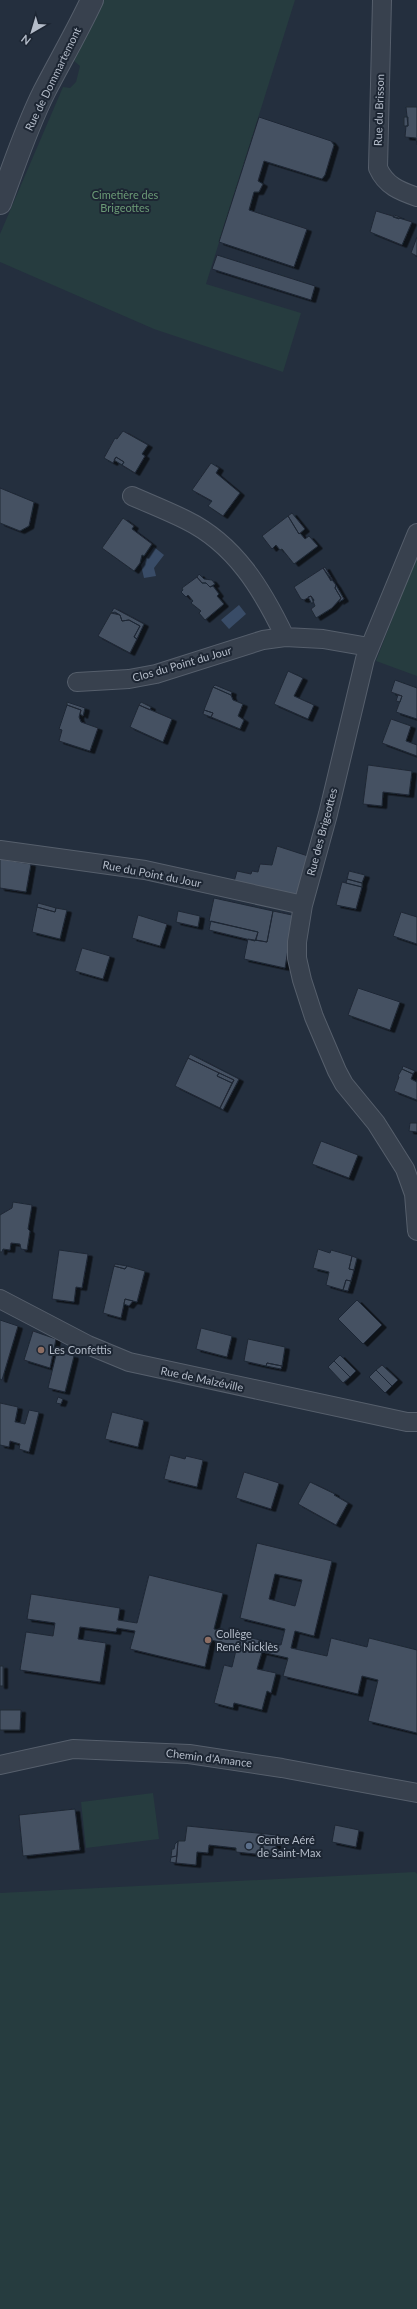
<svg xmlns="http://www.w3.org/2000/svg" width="417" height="2309" font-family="Lato,sans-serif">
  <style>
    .green { fill: #263c3f }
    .water { fill: #394c67 }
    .building { fill: #455162; stroke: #1f2835; fill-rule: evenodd; filter: url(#shadow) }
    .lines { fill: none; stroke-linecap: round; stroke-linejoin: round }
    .minor-casing { stroke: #565f6c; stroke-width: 20 }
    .tertiary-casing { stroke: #565f6c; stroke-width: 24 }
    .minor { stroke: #38414e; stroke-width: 18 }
    .tertiary { stroke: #38414e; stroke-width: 22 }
    .education-dot { fill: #8d6e63; stroke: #1d2633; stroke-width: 1.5 }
    .service-dot { fill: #5c6f8a; stroke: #1d2633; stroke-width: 1.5 }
    .labels { text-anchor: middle; stroke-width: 4; stroke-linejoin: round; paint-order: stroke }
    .street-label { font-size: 11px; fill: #b4bcc9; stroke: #1d2633 }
    .park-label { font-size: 11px; fill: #6b9a76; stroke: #1d2633 }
    .poi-label { font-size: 11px; fill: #b4bcc9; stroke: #1d2633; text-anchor: start }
  </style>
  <defs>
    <filter id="shadow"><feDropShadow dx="4.5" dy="2.5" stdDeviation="0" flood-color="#0009"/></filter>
  </defs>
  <rect width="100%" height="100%" fill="#242f3e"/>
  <path class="green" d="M103 0H295L206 284 301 313 283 372 154 329 0 262V234L63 87 70 88 76 82 80 66 74 61Z
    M417 555V676L376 661Z
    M153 1793 159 1839 86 1848 81 1802Z
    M415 1872 417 1874V2309H0V1893Z"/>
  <path class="water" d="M154 547 164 555 154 568 156 576 144 578 141 565Z
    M239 605 246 614 229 629 221 620Z"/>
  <path class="building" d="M406 107H417V145L416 138 405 137 406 126H408Z
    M259 117 331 141 334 145 325 175 322 179 264 161 258 181 263 184 259 192H254L249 210 307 229 294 267 219 242Z
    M404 117H408V126H404Z
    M376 211 412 222 402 245 370 232Z
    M394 215 400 217 399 219 393 217Z
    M417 237V256L411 253Z
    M217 255 315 286 311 300 212 269Z
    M123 431 148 445 142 454 145 456 135 473 122 465 124 462 116 457 113 463 104 458 115 438 117 439Z
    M116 457 124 462 122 465 114 460Z
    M211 463 219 468 216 473 240 493 223 516 208 506 212 501 192 490Z
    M0 488 34 502 29 526 20 531 0 523Z
    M292 513 305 529 299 534 288 516Z
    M288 516 299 534 300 533 305 539 309 536 318 546 294 564 282 549 280 550 276 545 272 549 262 536Z
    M123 518 134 526 132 529 152 544 144 556 142 555 140 563 134 571 102 548Z
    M325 567 332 579 331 581 323 568Z
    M323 568 336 585 335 588 341 598 332 608 316 618 311 609 315 606 311 596 304 600 301 599 294 587Z
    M199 574 204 579 212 580 215 584 210 587 206 583H202L197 577Z
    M197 577 202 583H206L210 587 213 586 219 594 217 596 224 604 205 620 199 613 201 611 191 603 193 601 188 595 186 597 181 592 183 590 182 588Z
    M336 585 344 599 339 602 341 598 335 588Z
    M311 596 314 600 312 604 308 597Z
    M114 608 144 624 137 639 134 637 140 626 129 620 122 621 120 615 111 613Z
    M115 612 120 615 122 621 129 620 140 626 134 637 137 639 130 653 98 636 111 613Z
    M288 671 303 678 294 696 314 705 308 719 274 704Z
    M395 680 417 688V719L396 712 402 696 391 692Z
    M215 685 232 692 231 695 213 687Z
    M213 687 231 695 233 700 243 704 238 716 244 720 240 729 211 717 213 713 204 710Z
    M398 695 402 696 400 702 396 701Z
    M67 702 85 708 83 716 80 714 81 710 67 705Z
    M141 702 151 707 150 710 139 705Z
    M67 705 81 710 79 717 81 722 98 728 90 751 59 741 62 730 59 729Z
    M139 705 172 719 163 742 130 727Z
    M204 710 213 713 211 717 203 714Z
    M391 719 411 726 406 741 417 745V756L382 743Z
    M368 765 412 771 409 795 383 792 382 806 363 804Z
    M277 846 308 856 296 898 234 882 237 871 251 874 252 871 258 872 260 864 272 865Z
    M0 859 31 864 26 892 0 888Z
    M349 871 365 875 362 883 347 879Z
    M347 879 362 883V887L346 883Z
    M342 882 362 887 356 909 336 905Z
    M214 898 273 911 267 942 256 940 258 932 209 921Z
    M38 903 56 908 55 912 37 907Z
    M37 907 55 912 56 908 67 910 60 939 32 932Z
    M178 911 200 916 198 927 176 922Z
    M273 911 292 915 293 918 285 968 244 959 248 939 267 942Z
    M401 912 417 917V944L393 936Z
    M138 915 167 924 160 946 132 938Z
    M211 921 258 932 255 941 209 930Z
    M82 948 110 956 103 979 75 971Z
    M358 988 400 1002 390 1030 348 1015Z
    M190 1054 239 1079 223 1110 220 1108 234 1080 188 1058Z
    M188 1058 219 1073 217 1076 232 1083 220 1108 175 1086Z
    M403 1066 415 1071 413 1074 402 1069Z
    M402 1069 413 1074 411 1079 417 1082V1100L394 1091 399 1077 398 1076Z
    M219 1073 234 1080 232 1083 217 1076Z
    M410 1123H417V1132L409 1131Z
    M321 1141 358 1155 349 1178 312 1164Z
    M13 1202 32 1205 28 1229 30 1231 27 1250 21 1249 20 1244 11 1243 10 1250 3 1249 2 1252H0V1215L12 1208Z
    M318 1249 330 1253 331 1250 352 1256 349 1269 354 1270 351 1281 346 1280 343 1290 326 1285 329 1272 313 1268Z
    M59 1250 88 1254 82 1288 76 1287 74 1302 52 1299Z
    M352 1256 357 1258 354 1270 349 1269Z
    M115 1264 127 1266 125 1269 114 1266Z
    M114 1266 125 1269 127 1266 145 1271 137 1302 125 1299 121 1318 103 1313Z
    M346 1280 351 1281 348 1291 343 1290Z
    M125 1299 133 1301 129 1306 124 1304Z
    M357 1300 382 1325 363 1344 338 1319Z
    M0 1320 18 1326 2 1380 0 1379Z
    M201 1328 232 1336 227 1357 196 1349Z
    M33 1331 56 1339 50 1368 24 1360Z
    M248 1339 285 1347 282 1366 267 1363 266 1366 244 1361Z
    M57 1351 74 1356 65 1392 48 1388Z
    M340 1355 356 1371 350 1377 334 1361Z
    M334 1361 350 1377 343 1383 328 1367Z
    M267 1363 282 1366 281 1369 266 1366Z
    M382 1365 398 1380 392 1386 376 1370Z
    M376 1370 392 1386 385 1393 369 1377Z
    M58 1397 63 1399 61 1404 56 1403Z
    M0 1403 18 1407 15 1422H16L25 1424 29 1410 39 1412 29 1452 19 1449 20 1444 10 1441 9 1447 0 1445Z
    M112 1412 144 1420 138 1447 105 1439Z
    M170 1455 185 1459 186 1456 203 1460 197 1487 164 1479Z
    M244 1472 279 1483 271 1509 236 1498Z
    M310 1482 335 1494 334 1495 348 1503 336 1525 298 1504Z
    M257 1543 332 1561 314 1636 295 1631 291 1648 327 1656 331 1638 367 1647 369 1638 417 1650V1733L368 1721 378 1680 362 1676 358 1694 283 1676 288 1658 262 1652 257 1669 276 1673 271 1693 267 1691 262 1710 234 1703 233 1708 214 1703 224 1665 232 1667 237 1646 211 1640 205 1667 130 1649 135 1631 117 1628 116 1632 80 1627 78 1639 106 1643 100 1682 20 1670 26 1632 53 1636 55 1623 27 1619 31 1594 120 1608 118 1620 137 1623 149 1575 223 1593 214 1629 281 1645 285 1629 240 1618ZM275 1574 302 1580 295 1606 269 1599Z
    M0 1666H3V1686H0Z
    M0 1710H21L20 1730H0Z
    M75 1809 80 1850 23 1856 19 1815Z
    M335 1825 359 1830 356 1847 332 1842Z
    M187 1826 277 1835 275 1856 236 1852V1848L209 1845 208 1853 197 1852 196 1865 176 1863 178 1841H185Z
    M178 1841 177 1856 171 1857 172 1849H174L175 1844Z
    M177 1856 176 1863 170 1862 171 1857Z"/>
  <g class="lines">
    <defs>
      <path id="minor" d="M382 0 378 168C386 186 400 191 417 197
        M132 496C150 504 168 511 186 520 235 544 262 589 285 637
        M417 533 365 659 328 814 303 905 297 942V958L302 980 314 1017 337 1071 344 1084 376 1123 405 1169 414 1194 417 1231
        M77 682 129 679 156 674 263 640 285 637 323 639 369 647
        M0 850 145 870 303 905
        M0 1299 88 1345 129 1362 407 1422H417
        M0 1765 73 1749 189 1754 282 1768 417 1793"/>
      <path id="tertiary" d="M0 203C14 166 26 128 44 92 60 61 77 32 92 0"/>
    </defs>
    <use href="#minor" class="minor-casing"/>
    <use href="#tertiary" class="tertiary-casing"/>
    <use href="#minor" class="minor"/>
    <use href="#tertiary" class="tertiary"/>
  </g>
  <g class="education-dot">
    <circle cx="41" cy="1350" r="4"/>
    <circle cx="208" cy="1640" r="4"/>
  </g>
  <circle class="service-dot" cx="249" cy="1846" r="4"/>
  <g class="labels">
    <g class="street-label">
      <text transform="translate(53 79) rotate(-64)" y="4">Rue de Dommartemont</text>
      <text transform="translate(379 110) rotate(-88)" y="4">Rue du Brisson</text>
      <text transform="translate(182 664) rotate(-16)" y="4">Clos du Point du Jour</text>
      <text transform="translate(322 832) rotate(-75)" y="4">Rue des Brigeottes</text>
      <text transform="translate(152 874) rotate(11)" y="4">Rue du Point du Jour</text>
      <text transform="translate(202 1379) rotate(12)" y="4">Rue de Malzéville</text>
      <text transform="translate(209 1758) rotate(7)" y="4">Chemin d'Amance</text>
    </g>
    <g class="park-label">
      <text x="125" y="199">Cimetière des<tspan x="125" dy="13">Brigeottes</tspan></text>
    </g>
    <g class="poi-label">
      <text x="49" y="1354">Les Confettis</text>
      <text x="216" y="1638">Collège<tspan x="216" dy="13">René Nicklès</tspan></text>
      <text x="257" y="1844">Centre Aéré<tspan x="257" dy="13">de Saint-Max</tspan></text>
    </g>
  </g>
  <g transform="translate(32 32) rotate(218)" stroke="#1d2633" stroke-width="3" paint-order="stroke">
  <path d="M0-3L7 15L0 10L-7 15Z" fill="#b4bcc9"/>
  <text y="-6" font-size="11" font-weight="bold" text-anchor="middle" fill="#b4bcc9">N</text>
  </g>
</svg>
